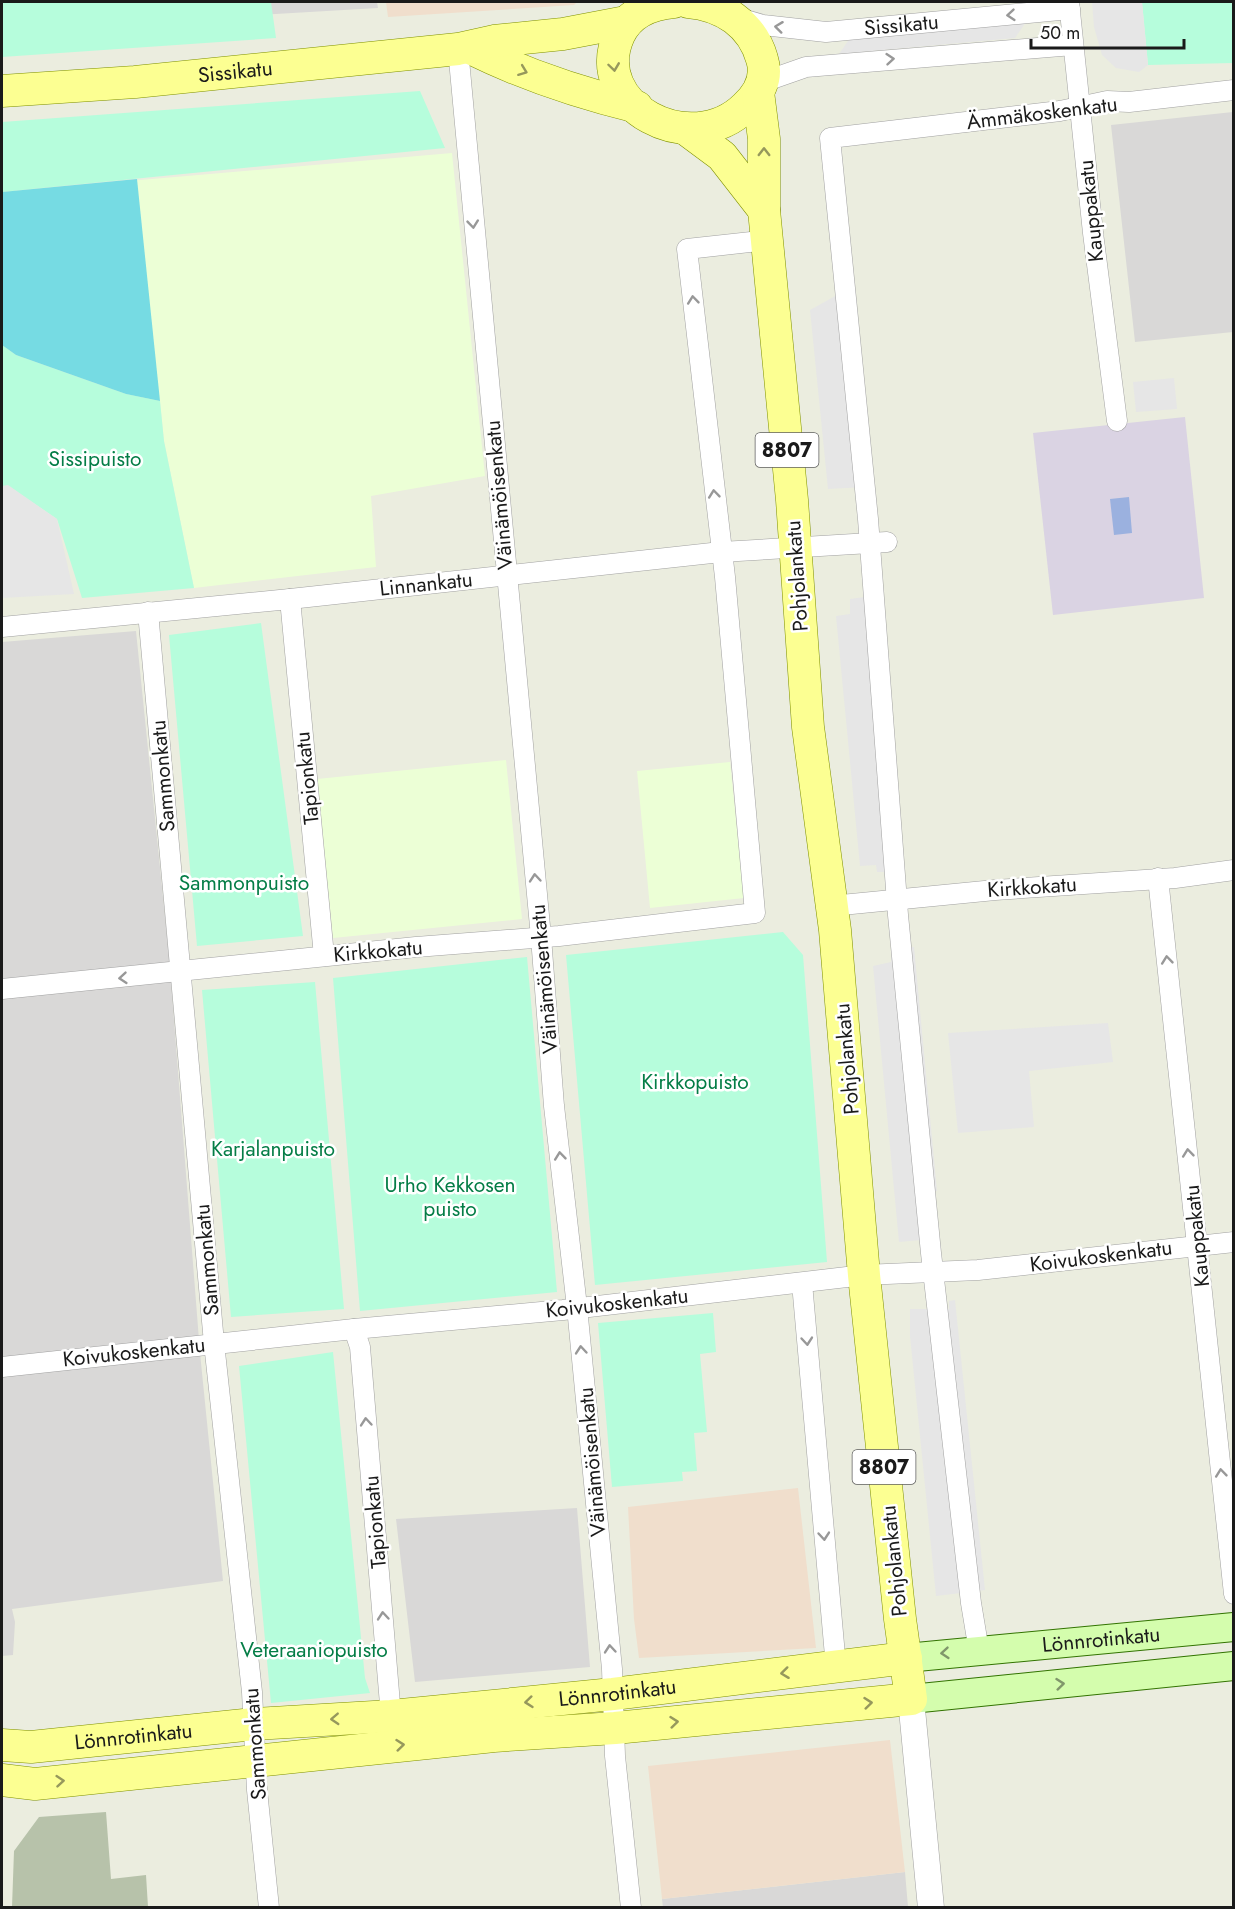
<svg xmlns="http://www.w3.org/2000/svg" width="1235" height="1909" font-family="Jost,sans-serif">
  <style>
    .residential { fill: #d9d8d7 }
    .commercial { fill: #f0decc }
    .education { fill: #ecffd6 }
    .construction { fill: #b7c2aa }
    .park { fill: #b6fddc }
    .pitch { fill: #76dbe3 }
    .parking { fill: #e6e6e6 }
    .plaza { fill: #dad3e3 }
    .water { fill: #9bb1df }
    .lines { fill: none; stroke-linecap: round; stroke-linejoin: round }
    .minor-casing { stroke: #a1a1a1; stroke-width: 21 }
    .tertiary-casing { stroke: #a1a1a1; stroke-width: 27 }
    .secondary-casing { stroke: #327300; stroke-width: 30 }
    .primary-casing { stroke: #7f9100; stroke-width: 33 }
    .minor { stroke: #fff; stroke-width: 20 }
    .tertiary { stroke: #fff; stroke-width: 26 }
    .secondary { stroke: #d4fdad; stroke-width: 28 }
    .primary { stroke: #fcff92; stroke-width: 32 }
    .oneway { stroke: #989898 }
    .oneway2 { stroke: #96985c }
    .oneway3 { stroke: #80976b }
    .labels { text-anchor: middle; stroke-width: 5; stroke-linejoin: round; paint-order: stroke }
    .shield { fill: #fff; stroke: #5f5f5f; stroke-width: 1.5 }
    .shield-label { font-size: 20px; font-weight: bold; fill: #1a1a1a }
    .street-label { font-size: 21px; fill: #1a1a1a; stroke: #fff }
    .park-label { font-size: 21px; fill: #047d46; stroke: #fff }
  </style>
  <rect width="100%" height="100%" fill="#ebeddf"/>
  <path class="residential" d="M2 2H377L378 8 2 30Z
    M1233 112V332L1135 342 1111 125Z
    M136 631 169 956 200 1353 223 1581 12 1609 15 1622 13 1655 2 1656V642Z
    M577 1508 590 1667 415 1682 396 1519Z
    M905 1872 908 1907 663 1908 662 1899Z"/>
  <path class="commercial" d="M386 2H577L574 5 388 17Z
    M798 1488 816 1648 639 1658 634 1619 628 1507Z
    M890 1740 905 1872 662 1899 648 1766Z"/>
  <path class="education" d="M452 153 485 476 371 496 376 567 194 588 164 441 160 402 126 394 2 345V192Z
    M506 760 522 919 333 938 317 779Z
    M730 762 744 898 650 908 637 771Z"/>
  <path class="construction" d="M106 1812 111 1879 146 1875 148 1907H12L14 1851 39 1817Z"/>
  <path class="park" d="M2 2H271L276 38 2 57Z
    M1142 2H1233V63L1148 65Z
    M420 91 445 148 2 192V122Z
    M2 345 16 355 126 394 160 401 164 441 194 588 82 598 57 519 8 486H2Z
    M261 623 303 936 197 946 169 635Z
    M783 932 803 955 827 1262 595 1285 566 955Z
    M527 957 557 1292 360 1311 333 978Z
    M315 982 344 1309 231 1317 202 990Z
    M713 1313 716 1352 700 1354 707 1432 694 1433 697 1471 682 1472 683 1481 612 1487 598 1323Z
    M333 1352 365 1678 370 1693 271 1703 239 1366Z"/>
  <path class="pitch" d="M137 179 160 401 126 394 16 355 2 345V192Z"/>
  <path class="parking" d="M1092 2H1142L1148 65 1139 72 1116 68 1102 55 1094 27Z
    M1026 22 1015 38 839 54 850 38Z
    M846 290 865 487 828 489 810 310Z
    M1174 378 1177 409 1136 412 1133 382Z
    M8 485 57 519 74 594 2 598V486Z
    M872 596 904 870 883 872H877L876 865 860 866 836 616 850 614V599Z
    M914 947 937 1191 917 1193 921 1240 899 1242 873 966 891 962 892 949Z
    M1108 1023 1113 1062 1029 1071 1034 1127 958 1133 948 1033Z
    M955 1300 985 1590 936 1596 910 1336V1309H949V1301Z"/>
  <path class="plaza" d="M1185 417 1204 598 1053 615 1033 433Z"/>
  <path class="water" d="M1129 497 1132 533 1114 535 1110 499Z"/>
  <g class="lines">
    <defs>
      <g id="minor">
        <path d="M1069 2 1093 233 1117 421"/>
        <path id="s1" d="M739 18 763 25 826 32 1070 9"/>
        <path d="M458 49 541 937 554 1106 577 1307 612 1669 615 1756 631 1908"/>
        <path d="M763 82 806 67 1073 45"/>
        <path d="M290 599 324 956"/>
        <path d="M148 612 214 1343 252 1692 257 1790 269 1908"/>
        <path d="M2 627 290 599 721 552 887 542"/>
        <path d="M1158 878 1234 1594"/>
        <path d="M831 906 995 890 1175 878 1234 870"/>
        <path d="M2 989 416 947 559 936 755 913 725 577 687 249 768 240"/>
        <path d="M802 1283 836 1667"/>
        <path d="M354 1329 360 1347 391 1716"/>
        <path d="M2 1367 354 1329 563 1310 864 1275 978 1270 1234 1242"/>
        <path d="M979 1651 971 1603 931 1253 898 915 868 519 830 138 1060 111 1107 101 1129 102 1234 90"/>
      </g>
      <path id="tertiary" d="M911 1699 931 1908"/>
      <g id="secondary">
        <path id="s2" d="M906 1658 1234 1627"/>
        <path d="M911 1699 1234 1666"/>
      </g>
      <g id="primary">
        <path d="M674 2C650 4 629 13 619 35 587 106 691 160 745 107 759 94 768 78 762 59 752 24 723 5 688 2"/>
        <path d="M470 48C523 74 579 93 637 107"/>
        <path id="s3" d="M2 91 135 82 458 49 494 41 563 34 626 22"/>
        <path d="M687 130 722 156 764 210"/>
        <path id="s4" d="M2 1745 31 1747 254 1724 391 1716 613 1694 906 1658"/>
        <path d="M2 1780 35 1784 494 1736 615 1728 911 1699 900 1619 864 1275 835 930 808 727 792 500 764 210V139L758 92"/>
      </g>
    </defs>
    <use href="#minor" class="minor-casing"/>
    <use href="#tertiary" class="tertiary-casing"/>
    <use href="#secondary" class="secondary-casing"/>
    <use href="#primary" class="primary-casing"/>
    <use href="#minor" class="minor"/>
    <use href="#tertiary" class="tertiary"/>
    <use href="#secondary" class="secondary"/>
    <use href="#primary" class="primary"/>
  </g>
  <defs><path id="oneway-chevron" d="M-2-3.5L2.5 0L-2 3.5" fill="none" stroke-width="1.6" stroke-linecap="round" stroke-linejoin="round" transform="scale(1.5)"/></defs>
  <g class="oneway">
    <use href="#oneway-chevron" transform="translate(1011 15) rotate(175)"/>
    <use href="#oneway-chevron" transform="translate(779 27) rotate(-173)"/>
    <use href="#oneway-chevron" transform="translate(890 59) rotate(-5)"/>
    <use href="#oneway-chevron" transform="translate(473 224) rotate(84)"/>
    <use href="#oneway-chevron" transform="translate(693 300) rotate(-96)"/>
    <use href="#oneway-chevron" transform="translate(714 494) rotate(-96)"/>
    <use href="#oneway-chevron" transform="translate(535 878) rotate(-95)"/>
    <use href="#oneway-chevron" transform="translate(1167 960) rotate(-96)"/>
    <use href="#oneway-chevron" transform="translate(123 978) rotate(175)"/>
    <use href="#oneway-chevron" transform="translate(1188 1153) rotate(-96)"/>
    <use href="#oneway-chevron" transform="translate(560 1156) rotate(-96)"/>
    <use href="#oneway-chevron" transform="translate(807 1341) rotate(85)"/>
    <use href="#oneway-chevron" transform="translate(581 1350) rotate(-95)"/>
    <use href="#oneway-chevron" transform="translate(366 1422) rotate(-95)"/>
    <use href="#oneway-chevron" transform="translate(1221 1473) rotate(-96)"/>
    <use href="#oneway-chevron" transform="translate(824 1536) rotate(85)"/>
    <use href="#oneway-chevron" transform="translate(383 1616) rotate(-95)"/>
    <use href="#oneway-chevron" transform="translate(610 1649) rotate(-95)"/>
  </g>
  <g class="oneway2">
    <use href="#oneway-chevron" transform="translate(614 67) rotate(82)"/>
    <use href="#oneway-chevron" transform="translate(523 71) rotate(21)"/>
    <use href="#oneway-chevron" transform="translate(764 152) rotate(-90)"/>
    <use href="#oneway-chevron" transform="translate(785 1673) rotate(173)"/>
    <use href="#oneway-chevron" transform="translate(529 1702) rotate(174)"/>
    <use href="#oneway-chevron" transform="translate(868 1703) rotate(-6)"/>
    <use href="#oneway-chevron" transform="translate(335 1719) rotate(177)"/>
    <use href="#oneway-chevron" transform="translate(674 1722) rotate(-6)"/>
    <use href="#oneway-chevron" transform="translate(400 1745) rotate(-6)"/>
    <use href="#oneway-chevron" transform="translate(60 1781) rotate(-5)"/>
  </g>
  <g class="oneway3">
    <use href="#oneway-chevron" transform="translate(945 1653) rotate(175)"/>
    <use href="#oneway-chevron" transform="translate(1060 1684) rotate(-6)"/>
  </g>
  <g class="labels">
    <g class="shield">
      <rect x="755.5" y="433" width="63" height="34" rx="4.5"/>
      <rect x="852.5" y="1450" width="63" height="34" rx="4.5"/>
    </g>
    <g class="shield-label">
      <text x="787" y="457">8807</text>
      <text x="884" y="1474">8807</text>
    </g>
    <g class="street-label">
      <text dy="7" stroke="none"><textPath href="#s1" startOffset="164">Sissikatu</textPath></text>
      <text dy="7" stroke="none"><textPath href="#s3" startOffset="234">Sissikatu</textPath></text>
      <text transform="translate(1042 113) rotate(-7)" y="7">Ämmäkoskenkatu</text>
      <text transform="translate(1091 211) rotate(-96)" y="7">Kauppakatu</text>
      <text transform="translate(499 495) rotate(-95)" y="7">Väinämöisenkatu</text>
      <text transform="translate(797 576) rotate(-94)" y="7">Pohjolankatu</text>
      <text transform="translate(426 584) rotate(-6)" y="7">Linnankatu</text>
      <text transform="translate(163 776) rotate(-95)" y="7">Sammonkatu</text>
      <text transform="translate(307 778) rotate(-96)" y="7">Tapionkatu</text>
      <text transform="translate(1032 887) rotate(-4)" y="7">Kirkkokatu</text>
      <text transform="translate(378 951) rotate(-5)" y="7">Kirkkokatu</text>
      <text transform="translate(544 979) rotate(-95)" y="7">Väinämöisenkatu</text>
      <text transform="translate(847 1059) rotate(-95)" y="7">Pohjolankatu</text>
      <text transform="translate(1197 1236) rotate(-96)" y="7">Kauppakatu</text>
      <text transform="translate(1101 1256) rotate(-7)" y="7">Koivukoskenkatu</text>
      <text transform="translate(207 1260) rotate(-95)" y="7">Sammonkatu</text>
      <text transform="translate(617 1303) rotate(-6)" y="7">Koivukoskenkatu</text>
      <text transform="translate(134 1352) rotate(-6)" y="7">Koivukoskenkatu</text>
      <text transform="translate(592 1462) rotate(-95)" y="7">Väinämöisenkatu</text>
      <text transform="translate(375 1522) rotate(-95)" y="7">Tapionkatu</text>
      <text transform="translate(894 1561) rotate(-96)" y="7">Pohjolankatu</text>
      <text dy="7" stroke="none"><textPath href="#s2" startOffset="196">Lönnrotinkatu</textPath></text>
      <text dy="7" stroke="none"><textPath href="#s4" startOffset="618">Lönnrotinkatu</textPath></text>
      <text dy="7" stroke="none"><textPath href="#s4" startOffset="132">Lönnrotinkatu</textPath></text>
      <text transform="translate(255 1744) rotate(-94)" y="7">Sammonkatu</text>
    </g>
    <g class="park-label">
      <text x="95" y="466">Sissipuisto</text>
      <text x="244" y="890">Sammonpuisto</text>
      <text x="695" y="1089">Kirkkopuisto</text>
      <text x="273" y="1156">Karjalanpuisto</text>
      <text x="450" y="1192">Urho Kekkosen<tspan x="450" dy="24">puisto</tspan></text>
      <text x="314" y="1657">Veteraaniopuisto</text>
    </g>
  </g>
  <rect width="1235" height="1909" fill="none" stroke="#1a1a1a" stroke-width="6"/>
  <path d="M1031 39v9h153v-9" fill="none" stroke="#1a1a1a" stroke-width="3"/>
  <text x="1040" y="39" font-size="18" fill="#1a1a1a" stroke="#ffffff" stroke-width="4.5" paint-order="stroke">50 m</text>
</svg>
